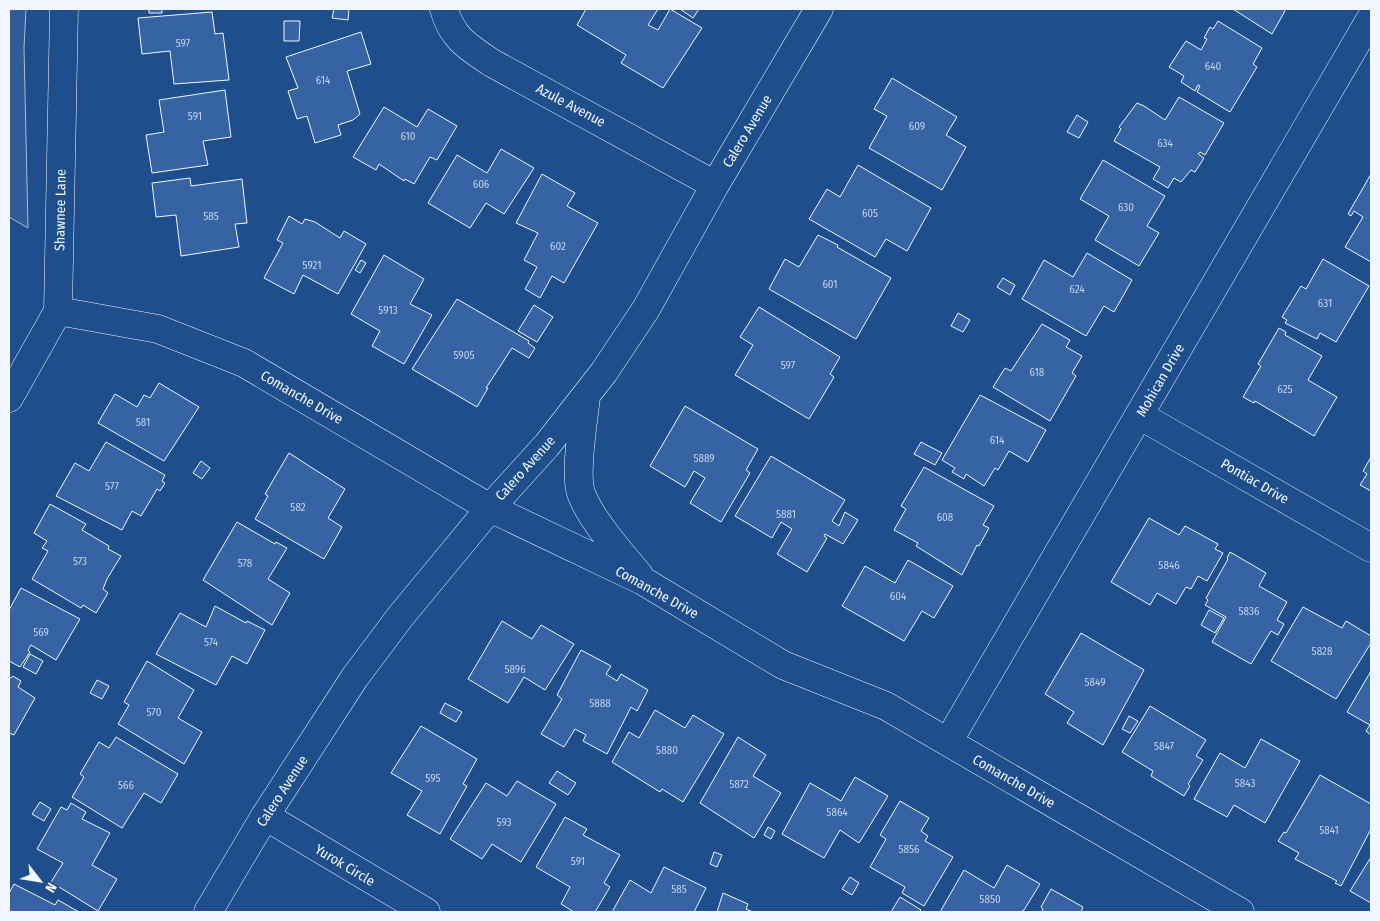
<svg xmlns="http://www.w3.org/2000/svg" width="1380" height="921" font-family="'Fira Sans Condensed',sans-serif">
  <style>
    .green { fill: #305b95; stroke: #a8bbd7 }
    .building { fill: #3563a3; stroke: #f2f6ff }
    .lines { fill: none; stroke-linecap: round; stroke-linejoin: round }
    .minor-casing { stroke: #f2f6ff; stroke-width: 29 }
    .minor { stroke: #1f4e8c; stroke-width: 28 }
    .labels { text-anchor: middle; stroke-width: 4; stroke-linejoin: round; paint-order: stroke }
    .number-label { font-size: 11px; fill: #c3d1e8 }
    .street-label { font-size: 14px; fill: #f2f6ff; stroke: #1f4e8c }
  </style>
  <rect width="100%" height="100%" fill="#1f4e8c"/>
  <path class="green" d="M9 9H26L24 48 28 228 9 217Z"/>
  <path class="building" d="M149 9H162V13H149Z
    M334 9H349L348 20 332 18Z
    M586 9H658L648 25 658 30 670 9 702 28 663 88 621 63 626 55 577 25Z
    M680 9H699L693 18Z
    M1233 9H1286L1272 34Z
    M212 12 215 34 223 33 229 80 174 84 170 51 142 54 138 18Z
    M284 21H300L299 41H284Z
    M1218 21 1262 48 1253 64 1257 67 1230 112 1197 92 1200 86 1198 85 1195 91 1181 82 1184 76 1169 67 1186 41 1201 50 1207 39 1204 38 1210 27 1213 29Z
    M361 32 371 64 347 71 360 114 353 120 338 125 341 135 315 143 307 116 297 119 288 91 298 88 286 57Z
    M892 78 957 117 946 135 966 147 942 190 869 148 887 116 874 109Z
    M225 90 231 137 203 141 208 165 152 173 146 135 164 132 159 100Z
    M1179 97 1224 123 1205 155 1200 152 1198 154 1204 158 1195 172 1191 170 1181 182 1174 178 1168 188 1153 179 1160 167 1114 141 1121 129 1119 127 1137 103 1144 106 1165 120Z
    M384 107 417 127 428 109 457 126 437 160 430 157 414 184 405 179 404 181 379 164 376 170 353 157Z
    M1077 115 1088 122 1079 138 1067 132Z
    M501 149 534 168 504 214 486 203 470 228 428 203 457 155 487 173Z
    M1103 160 1165 196 1147 226 1159 233 1139 266 1095 240 1109 216 1080 199Z
    M858 165 931 208 907 251 886 239 875 257 809 219 827 189 840 197Z
    M542 174 575 193 567 206 598 223 564 283 552 276 540 298 525 289 537 267 524 260 538 233 516 223Z
    M1371 174V262L1345 247 1363 217 1354 211 1351 216 1348 214Z
    M190 178 191 186 242 179 247 223 235 224 239 247 181 256 176 215 156 217 152 183Z
    M289 216 302 224 305 219 315 222 340 238 344 231 366 244 338 294 303 275 294 294 264 278 283 243 277 240Z
    M818 235 838 245 837 247 891 278 856 339 769 289 785 259 799 267Z
    M1087 253 1132 280 1114 312 1104 306 1086 336 1022 299 1044 260 1073 277Z
    M384 255 424 279 410 304 432 315 404 364 372 346 380 331 351 314Z
    M1323 259 1369 286 1336 342 1320 333 1317 339 1285 323 1287 320 1282 317 1301 286 1306 289Z
    M361 260 366 263 360 273 355 270Z
    M1003 278 1015 285 1010 295 997 287Z
    M457 299 529 341 528 343 535 348 529 358 512 348 486 388H488L477 407 412 369Z
    M534 305 553 317 537 342 518 331Z
    M759 307 840 357 830 374 834 377 809 419 735 375 753 345 740 337Z
    M958 313 970 320 963 332 951 326Z
    M1042 324 1070 340 1066 347 1082 356 1072 373 1076 376 1050 421 993 387 1005 368 1011 371Z
    M1279 328 1286 332 1285 335 1322 356 1308 380 1337 397 1314 436 1255 401 1254 403 1243 397 1261 366 1258 364Z
    M159 383 199 407 164 461 98 423 115 394 137 407 144 395 150 398Z
    M980 395 1046 430 1028 462 1009 451 998 470 995 468 984 486 966 474 964 479 952 472 955 468 942 460Z
    M685 406 758 449 746 470 750 473 721 522 690 503 705 478 694 471 685 487 650 466Z
    M106 442 165 475 162 481 165 483 160 491 157 489 141 516 132 511 122 530 56 496 75 463 89 471Z
    M921 442 942 453 935 465 914 454Z
    M289 453 345 489 328 518 342 527 324 559 255 519 268 496 265 494Z
    M771 456 845 500 832 521 839 526 845 512 858 520 843 544 825 534 824 536 827 538 807 572 777 554 792 529 781 522 772 538 735 516Z
    M1371 457V491L1360 485 1367 474 1363 471Z
    M201 461 210 468 202 479 193 473Z
    M924 467 994 506 983 525 989 528 979 546 977 545 962 575 916 546 918 543 894 530 906 509 901 506Z
    M50 504 86 524 82 530 109 546 108 549 121 556 107 579 103 589 108 593 96 613 83 605 81 608 32 579 48 551 42 548 47 541 34 533Z
    M1149 518 1179 535 1185 526 1218 544 1215 549 1223 553 1207 581 1198 576 1191 589 1186 587 1176 604 1157 593 1150 605 1111 582Z
    M237 522 275 544 276 542 287 548 268 579 290 593 272 625 203 580Z
    M1230 552 1266 573 1259 586 1287 602 1277 620 1284 624 1278 635 1271 631 1251 664 1212 642 1226 617 1205 605 1208 600 1206 598 1228 559 1227 558Z
    M908 560 953 586 934 618 922 611 904 641 842 606 865 566 895 583Z
    M21 588 80 619 56 660 31 645 28 650 30 652 20 667 9 661V610Z
    M215 606 246 623 247 621 265 630 247 664 232 656 216 685 156 654 180 613 206 627Z
    M1303 607 1342 628 1346 621 1371 636V643L1336 699 1271 661Z
    M1209 610 1224 618 1215 633 1201 625Z
    M502 621 532 639 541 625 574 644 545 690 524 677 508 703 468 679Z
    M1081 633 1144 670 1103 745 1067 723 1074 712 1045 694Z
    M581 650 611 666 606 674 617 681 621 674 648 690 637 711 631 707 607 754 583 741 586 735 575 729 564 747 541 734 562 699 557 695Z
    M30 654 43 661 36 674 23 667Z
    M147 661 194 690 178 718 202 732 184 764 118 724 129 705 124 702Z
    M1371 671V735L1366 731 1370 725 1347 712Z
    M13 676 21 681 18 687 35 698 14 735 9 733V677L11 678Z
    M97 680 109 686 102 699 90 693Z
    M445 703 462 712 456 722 440 713Z
    M1150 706 1206 740 1196 756 1203 760 1188 784 1190 786 1184 796 1151 776 1153 771 1122 752Z
    M655 710 685 728 693 715 724 734 683 802 662 789 660 792 612 762 629 732 639 738Z
    M1129 716 1138 721 1130 733 1122 729Z
    M421 726 477 759 463 784 467 786 440 834 407 815 422 791 391 773Z
    M116 737 178 774 161 803 144 793 122 828 72 797 84 777 80 774 99 742 109 748Z
    M738 737 766 755 753 776 781 793 754 838 700 803Z
    M1261 739 1300 761 1265 823 1234 805 1227 817 1194 799 1220 753 1245 768Z
    M557 771 576 783 568 795 549 783Z
    M1320 775 1371 804V829L1341 886 1335 883 1337 881 1295 859 1299 853 1278 841 1284 832 1286 833Z
    M855 777 888 796 859 843 840 830 824 858 782 834 810 783 841 801Z
    M517 781 556 804 521 862 492 844 482 859 450 839 486 783 507 796Z
    M900 801 929 818 921 831 928 836 925 841 953 857 924 906 902 893 905 887 870 867 886 839 880 835Z
    M40 802 51 809 44 821 32 814Z
    M71 803 86 812 82 819 110 833 92 865 117 879 98 911 51 882 63 863 37 849 61 807 67 810Z
    M565 817 587 829 583 835 620 855 604 883 610 887 595 912H574L561 904 570 887 536 867Z
    M768 827 775 831 771 839 764 835Z
    M714 852 722 855 717 867 710 864Z
    M1371 857V903L1350 891Z
    M1007 865 1040 884 1024 910 1021 912H940L964 870 994 888Z
    M664 867 706 888 694 912H612L630 880 651 893Z
    M850 877 859 883 852 895 842 889Z
    M14 884 55 905 58 900 79 912H9V893Z
    M1051 889 1083 907 1081 912H1041L1043 909 1041 907Z
    M723 893 748 904 746 909 753 912H717Z
    M900 897 921 910 919 912H891Z"/>
  <g class="lines">
    <defs>
      <path id="minor" d="M444 9C452 38 468 47 492 63L715 185
        M58 311 158 329 244 363 490 508 643 581 783 665 886 706 1240 912
        M586 396C584 419 574 472 581 493 591 520 620 552 639 575
        M9 398 58 311 64 9
        M1139 415 1371 548
        M948 742 1371 18
        M265 816 426 912
        M208 912 265 816 355 677 400 617 490 508 547 445 604 372 646 309 715 185 819 9"/>
    </defs>
    <use href="#minor" class="minor-casing"/>
    <use href="#minor" class="minor"/>
  </g>
  <g class="labels">
    <g class="number-label">
      <text x="183" y="47">597</text>
      <text x="1213" y="70">640</text>
      <text x="323" y="84">614</text>
      <text x="195" y="120">591</text>
      <text x="917" y="130">609</text>
      <text x="408" y="140">610</text>
      <text x="1165" y="147">634</text>
      <text x="481" y="188">606</text>
      <text x="1126" y="211">630</text>
      <text x="870" y="217">605</text>
      <text x="211" y="220">585</text>
      <text x="558" y="250">602</text>
      <text x="312" y="269">5921</text>
      <text x="830" y="288">601</text>
      <text x="1077" y="293">624</text>
      <text x="1325" y="307">631</text>
      <text x="388" y="314">5913</text>
      <text x="464" y="359">5905</text>
      <text x="788" y="369">597</text>
      <text x="1037" y="376">618</text>
      <text x="1285" y="393">625</text>
      <text x="143" y="426">581</text>
      <text x="997" y="444">614</text>
      <text x="704" y="462">5889</text>
      <text x="112" y="490">577</text>
      <text x="298" y="511">582</text>
      <text x="786" y="518">5881</text>
      <text x="945" y="521">608</text>
      <text x="80" y="565">573</text>
      <text x="245" y="567">578</text>
      <text x="1169" y="569">5846</text>
      <text x="898" y="600">604</text>
      <text x="1249" y="615">5836</text>
      <text x="41" y="636">569</text>
      <text x="211" y="646">574</text>
      <text x="1322" y="655">5828</text>
      <text x="515" y="673">5896</text>
      <text x="1095" y="686">5849</text>
      <text x="600" y="707">5888</text>
      <text x="154" y="716">570</text>
      <text x="1164" y="750">5847</text>
      <text x="667" y="754">5880</text>
      <text x="433" y="782">595</text>
      <text x="1245" y="787">5843</text>
      <text x="739" y="788">5872</text>
      <text x="126" y="789">566</text>
      <text x="837" y="816">5864</text>
      <text x="504" y="826">593</text>
      <text x="1329" y="834">5841</text>
      <text x="909" y="853">5856</text>
      <text x="578" y="865">591</text>
      <text x="679" y="893">585</text>
      <text x="990" y="903">5850</text>
    </g>
    <g class="street-label">
      <text transform="translate(571 105) rotate(28)" y="5">Azule Avenue</text>
      <text transform="translate(747 131) rotate(-59)" y="5">Calero Avenue</text>
      <text transform="translate(60 210) rotate(-89)" y="5">Shawnee Lane</text>
      <text transform="translate(1160 380) rotate(-60)" y="5">Mohican Drive</text>
      <text transform="translate(302 397) rotate(30)" y="5">Comanche Drive</text>
      <text transform="translate(525 468) rotate(-48)" y="5">Calero Avenue</text>
      <text transform="translate(1255 481) rotate(30)" y="5">Pontiac Drive</text>
      <text transform="translate(657 592) rotate(29)" y="5">Comanche Drive</text>
      <text transform="translate(1014 781) rotate(30)" y="5">Comanche Drive</text>
      <text transform="translate(282 791) rotate(-57)" y="5">Calero Avenue</text>
      <text transform="translate(345 865) rotate(31)" y="5">Yurok Circle</text>
    </g>
  </g>
  <rect width="1380" height="921" fill="none" stroke="#f2f6ff" stroke-width="20"/>
  <g transform="translate(40 881) rotate(121)" stroke="#1f4e8c" stroke-width="4" paint-order="stroke">
  <path d="M0-4L9 19L0 12L-9 19Z" fill="#f2f6ff"/>
  <text y="-8" font-size="14" font-weight="bold" text-anchor="middle" fill="#f2f6ff">N</text>
  </g>
</svg>
